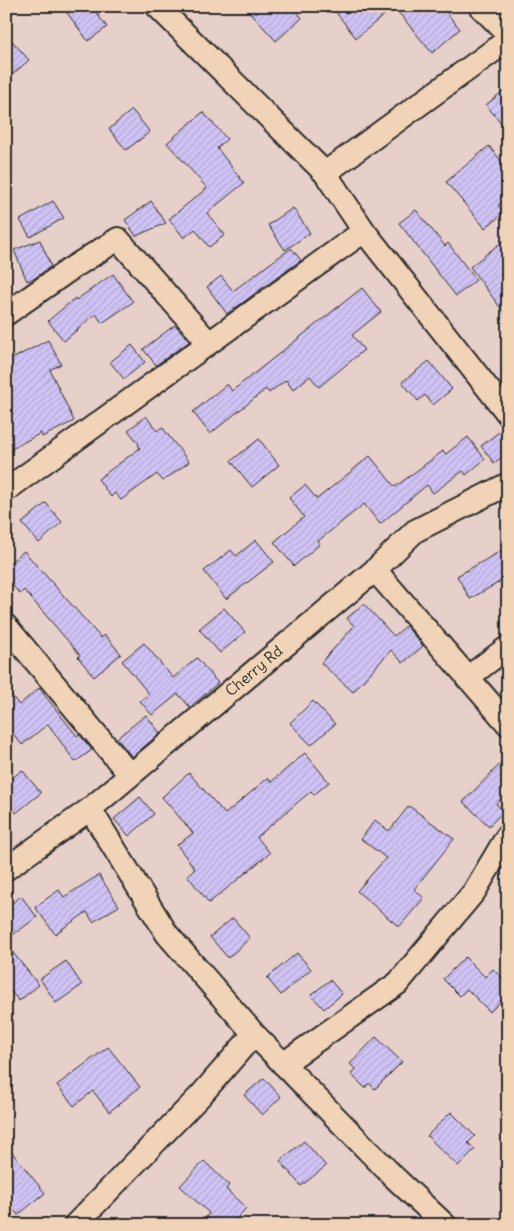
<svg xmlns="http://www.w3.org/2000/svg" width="514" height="1231" font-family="Delius,sans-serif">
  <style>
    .building { fill: url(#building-hatch); stroke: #2b2b2b }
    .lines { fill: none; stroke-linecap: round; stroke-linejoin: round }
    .minor-casing { stroke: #2b2b2b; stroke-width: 26 }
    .minor { stroke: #f1d4b7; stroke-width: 22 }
    .labels { text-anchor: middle; stroke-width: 4.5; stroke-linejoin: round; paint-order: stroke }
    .street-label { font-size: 15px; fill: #2b2b2b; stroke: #f1d4b7 }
  </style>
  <defs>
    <pattern id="building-hatch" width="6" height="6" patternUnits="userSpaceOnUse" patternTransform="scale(1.25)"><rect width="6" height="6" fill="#d0c3f5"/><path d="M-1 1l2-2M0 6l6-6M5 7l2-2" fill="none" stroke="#b3a8d2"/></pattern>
  </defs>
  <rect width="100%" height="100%" fill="#e7cfca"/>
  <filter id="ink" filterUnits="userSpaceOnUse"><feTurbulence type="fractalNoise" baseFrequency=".02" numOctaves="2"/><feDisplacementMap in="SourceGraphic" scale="10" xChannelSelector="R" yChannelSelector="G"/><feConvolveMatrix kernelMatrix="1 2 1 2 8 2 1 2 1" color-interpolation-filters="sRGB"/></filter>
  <g filter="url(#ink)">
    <path class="building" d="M62 6H91L107 27 88 41Z
      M244 6H292L302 18 276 41Z
      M331 6H441L460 29 432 53 394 7 356 38Z
      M6 34 29 60 6 80Z
      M508 87V131L486 105Z
      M132 110 150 132 126 150 109 129Z
      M203 112 227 139 217 148 244 183 207 213 225 235 209 247 195 229 184 238 169 219 207 188 167 143Z
      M489 146 508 169V197L498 205 504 213 485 228 446 182Z
      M53 201 64 218 30 237 20 220Z
      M151 201 166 223 136 236 125 220Z
      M293 208 310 233 285 250 268 225Z
      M416 210 445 246 448 243 476 280 456 296 399 223Z
      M508 237V318L470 267Z
      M40 240 51 266 35 278 27 281 14 250Z
      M291 248 301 260 227 314 207 287 221 276 233 291Z
      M113 274 133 302 102 323 96 314 64 341 48 321 75 298 76 300Z
      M362 288 381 312 352 335 364 350 319 387 310 376 293 390 286 380 269 393 266 389 210 434 193 412 227 384 232 391Z
      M175 325 190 341 156 365 143 349Z
      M48 340 61 364 50 370 74 421 42 437 41 433 6 452V362Z
      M132 345 145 362 124 379 110 362Z
      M429 361 452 389 433 405 425 395 418 401 402 382Z
      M146 416 157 431 162 427 189 462 163 481 157 474 121 500 115 493 111 497 98 479 140 448 138 445 139 444 128 430Z
      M499 432 508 443V452L494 463 481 446Z
      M468 437 485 459 466 475 463 471 433 493 427 485 380 524 364 504 318 541 320 544 294 566 274 542 304 517 289 498 305 485 317 499 370 456 395 487 443 451 446 454Z
      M259 439 279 465 252 487 231 461Z
      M46 503 62 522 39 543 22 523Z
      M256 540 274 562 226 599 204 571 231 550 236 556Z
      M508 547V577L470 599 457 576Z
      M24 551 101 638 105 635 121 654 94 677 78 657 80 655 24 590 20 594 6 578V566Z
      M364 604 394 636 406 626 423 646 403 663 391 650 353 692 321 663 354 626 347 618Z
      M224 608 245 632 220 653 199 629Z
      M144 643 173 678 197 658 218 683 190 707 178 694 152 715 140 701 149 694 122 661Z
      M6 688 19 705 39 688 77 736 79 734 92 750 75 762 48 724 22 745 6 725Z
      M313 701 335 724 311 745 290 723Z
      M146 715 160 733 132 757 117 738Z
      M305 753 329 782 314 795 311 791 257 837 270 853 209 903 187 875 195 869 177 845 193 833 162 797 189 773 225 814 268 778 271 782Z
      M508 756V792L496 804 504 811 489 826 463 802Z
      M22 770 41 793 16 813 6 801V783Z
      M140 797 154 814 129 836 114 819Z
      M409 806 454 839 414 889 424 898 399 927 357 891 386 858 361 839 375 820 389 831Z
      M99 875 119 906 93 922 87 912 55 934 35 907 59 890 64 897Z
      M21 896 37 917 6 940V908Z
      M233 918 250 938 228 958 210 937Z
      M6 944 39 985 19 1001 6 986Z
      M297 953 311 969 281 995 267 978Z
      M465 957 485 977 493 969 508 984V994L490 1012 467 989 460 996 443 979Z
      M66 961 82 985 56 1003 40 979Z
      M330 980 342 994 324 1009 311 995Z
      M376 1037 402 1062 375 1089 369 1083 365 1088 351 1074 356 1070 350 1064Z
      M108 1047 140 1087 109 1112 93 1091 74 1106 57 1085Z
      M264 1078 281 1097 262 1115 244 1095Z
      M451 1112 475 1136 468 1143 475 1149 458 1166 427 1136Z
      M304 1141 326 1166 301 1186 280 1161Z
      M6 1145 45 1193 18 1215 6 1201Z
      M204 1161 229 1185 226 1189 246 1208 231 1225H215L206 1217 209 1213 180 1186Z"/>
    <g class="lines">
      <defs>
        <path id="minor" d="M157 6 325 173 364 231 508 414
          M480 6 508 34
          M325 173 508 40
          M6 314 72 268 118 239 209 343
          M6 490 364 231
          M375 570 508 724
          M6 626 130 775
          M467 678 508 647
          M90 809 167 934 254 1034 395 1178 445 1225
          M6 869 90 809 375 570 415 531 508 484
          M283 1064 398 983 474 892 508 835
          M75 1225 201 1095 254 1034"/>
      </defs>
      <use href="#minor" class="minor-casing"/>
      <use href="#minor" class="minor"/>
    </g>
  </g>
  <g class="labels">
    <g class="street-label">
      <text transform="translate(254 671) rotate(-40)" y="5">Cherry Rd</text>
    </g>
  </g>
  <rect width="514" height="1231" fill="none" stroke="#f1d4b7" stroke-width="25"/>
  <rect x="12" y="12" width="489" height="1206" fill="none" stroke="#2b2b2b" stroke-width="2" filter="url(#ink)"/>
</svg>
